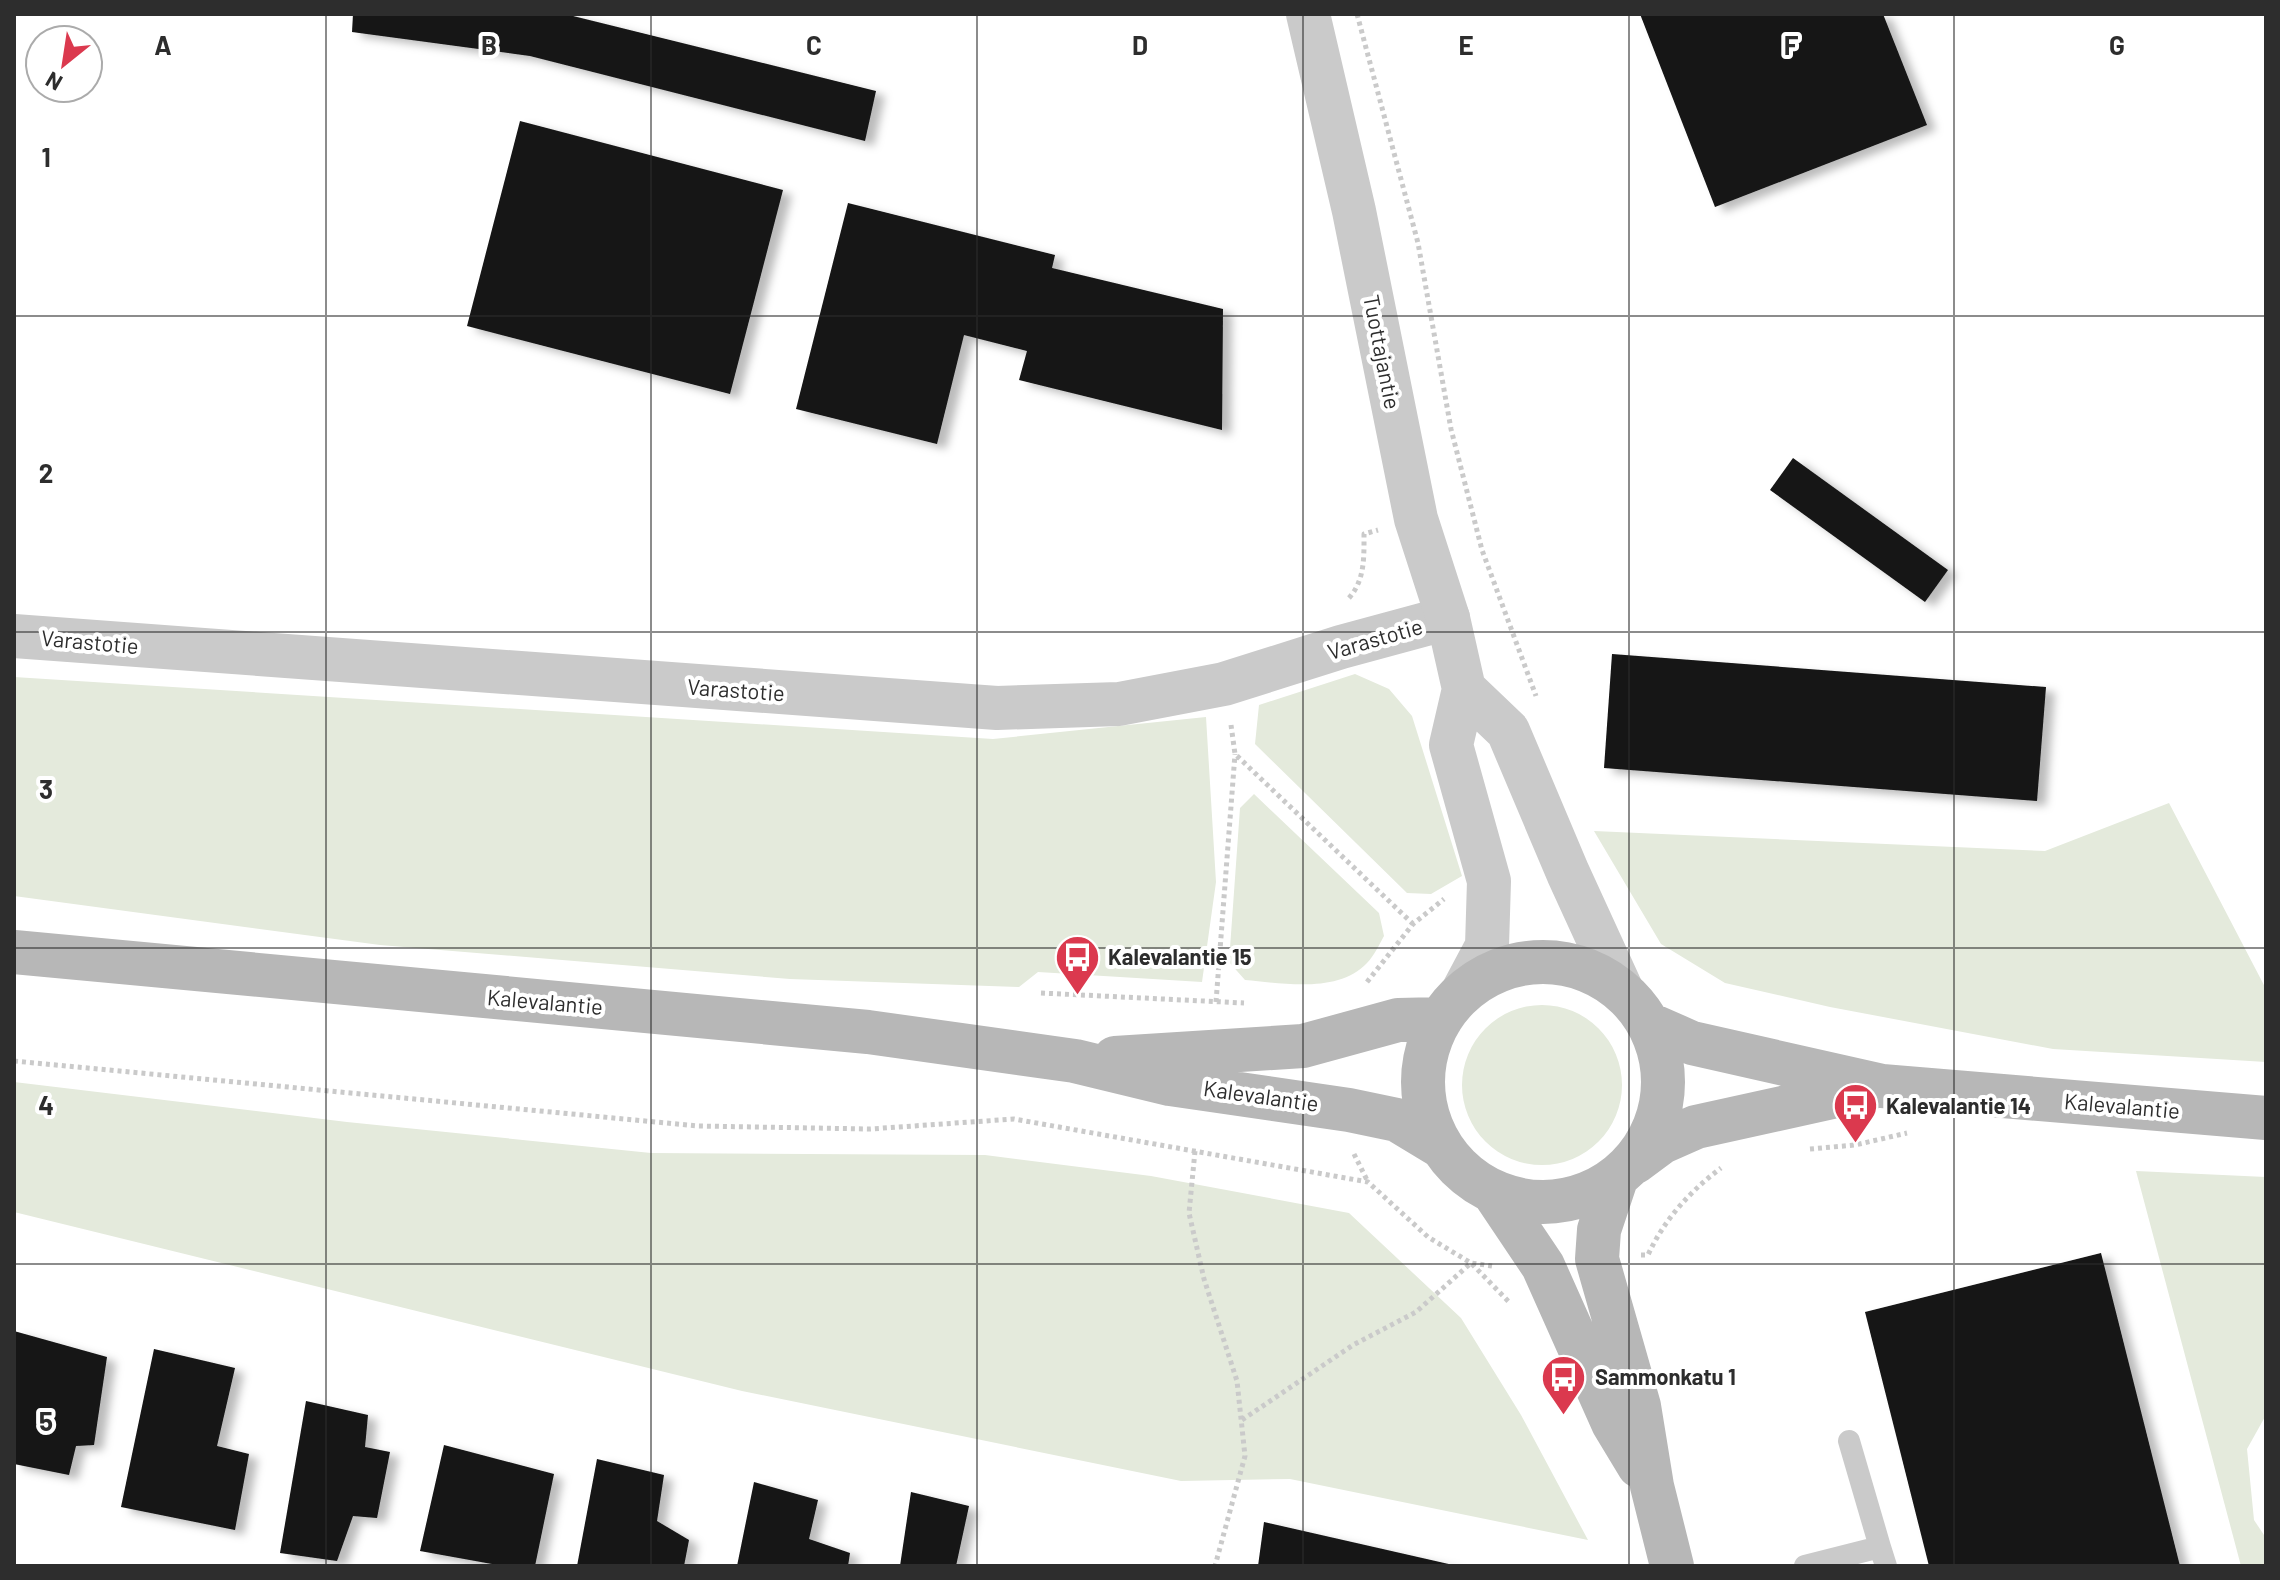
<svg xmlns="http://www.w3.org/2000/svg" width="2280" height="1580" font-family="Barlow,sans-serif">
  <style>
    .green { fill: #e4eadc }
    .building { fill: #141414; filter: url(#shadow) }
    .lines { fill: none; stroke-linecap: round; stroke-linejoin: round }
    .path { stroke: #cacaca; stroke-width: 5; stroke-dasharray: 4 4; stroke-linecap: butt }
    .service { stroke: #cacaca; stroke-width: 22 }
    .minor { stroke: #cacaca; stroke-width: 44 }
    .tertiary { stroke: #cacaca; stroke-width: 44 }
    .secondary { stroke: #b7b7b7; stroke-width: 44 }
    .grid { fill: none; stroke: #2d2d2d; stroke-width: 2; stroke-opacity: 0.55 }
    .labels { text-anchor: middle; stroke-width: 8; stroke-linejoin: round; paint-order: stroke }
    .street-label { font-size: 22px; fill: #2d2d2d; stroke: #fff }
    .poi-label { font-size: 22px; font-weight: bold; fill: #2d2d2d; stroke: #fff; text-anchor: start }
    .grid-label { font-size: 26px; text-anchor: middle; font-weight: bold; fill: #2d2d2d; stroke: #fff; stroke-width: 8; stroke-linejoin: round; paint-order: stroke }
  </style>
  <defs>
    <filter id="shadow"><feDropShadow dx="9" dy="5" stdDeviation="4" flood-color="#0004"/></filter>
  </defs>
  <rect width="100%" height="100%" fill="#fff"/>
  <path class="green" d="M1355 674 1389 689 1412 716 1462 876 1431 894 1407 893 1255 744 1259 705Z
    M14 677 993 739 1206 717 1216 882 1202 982 1038 972 1019 987 790 979 380 945 14 896Z
    M1254 794 1379 913 1384 936C1379 945 1374 956 1367 963 1338 994 1282 983 1245 980L1229 962 1240 808Z
    M2169 803 2266 989V1062L2053 1049 1830 1007 1725 983 1661 944 1594 831 2045 851Z
    M1462 1085a80 80 0 1 1 160 0a80 80 0 1 1-160 0Z
    M14 1082 347 1122 651 1153 985 1155 1151 1176 1349 1213 1461 1318 1521 1415 1588 1540 1290 1479 1181 1481 742 1391 14 1212Z
    M2136 1171 2266 1177V1415L2247 1449 2254 1520 2266 1538V1566H2241Z"/>
  <path class="building" d="M353 14H565L876 91 865 141 530 56 352 32Z
    M1640 14H1883L1927 125 1715 207Z
    M520 121 783 190 730 394 467 326Z
    M848 203 1055 255 1052 268 1223 309 1222 430 1019 380 1027 351 964 335 937 444 796 409Z
    M1793 458 1948 570 1925 602 1770 490Z
    M1612 654 2046 687 2037 801 1604 768Z
    M2101 1253 2180 1566H1929L1865 1312Z
    M14 1331 107 1357 94 1445 76 1446 69 1475 14 1464Z
    M154 1349 235 1368 217 1446 249 1454 235 1530 121 1507Z
    M306 1401 368 1415 365 1447 390 1452 377 1518 353 1516 337 1561 280 1553Z
    M444 1445 554 1474 535 1566H503L420 1551Z
    M597 1459 664 1475 657 1521 689 1540 684 1566H577Z
    M754 1482 818 1500 809 1539 850 1553 848 1566H737Z
    M911 1492 969 1506 956 1566H900Z
    M1264 1522 1453 1565V1566H1258Z"/>
  <g class="lines">
    <path class="path" d="M1357 14 1418 243 1451 429 1482 550 1536 696
      M1349 598C1365 580 1364 557 1364 534L1378 530
      M1231 725 1235 754 1413 924
      M1367 982 1413 924 1444 899
      M1041 993 1244 1003
      M1216 1002 1235 754
      M14 1061 698 1126 870 1129 1014 1119 1368 1182 1428 1237 1471 1263 1492 1266
      M1810 1149 1855 1145 1907 1133
      M1195 1151 1189 1213 1204 1279 1237 1381 1245 1456 1215 1566
      M1354 1154 1368 1182
      M1641 1255H1648C1664 1220 1690 1191 1721 1168
      M1242 1420 1353 1345 1416 1312 1471 1263 1510 1303"/>
    <path class="service" d="M1849 1441 1880 1547
      M1805 1566 1880 1547 1886 1566"/>
    <path class="minor" d="M14 636 997 708 1119 704 1224 684 1341 647 1448 618"/>
    <path class="tertiary" d="M1308 14 1354 211 1416 519 1448 618 1464 689 1451 745 1489 881 1487 946 1462 993
      M1464 689 1508 731 1568 873 1622 991"/>
    <path class="secondary" d="M14 952 868 1032 1075 1061 1170 1084 1349 1110 1397 1120 1440 1146
      M1423 1082a120 120 0 1 1 240 0a120 120 0 1 1-240 0Z
      M1649 1024 1692 1043 1882 1086 2266 1118
      M1115 1058 1303 1046 1398 1020 1441 1019
      M1635 1162 1662 1142 1696 1127 1868 1089
      M1616 1179 1599 1230 1597 1259 1639 1406 1652 1486 1672 1566
      M1494 1193 1543 1266 1613 1423 1639 1466"/>
  </g>
  <path class="grid" d="M326 14V1566M651 14V1566M977 14V1566M1303 14V1566M1629 14V1566M1954 14V1566M14 316H2266M14 632H2266M14 948H2266M14 1264H2266"/>
  <defs>
    <symbol id="bus-pin" viewBox="-11 -11 22 30"><path d="M0 17L-7.5 6A9.5 9.5 0 1 1 7.5 6Z" fill="#db394e" stroke="#fff"/><path d="M-5-6H5V4H4V6H2V4H-2V6H-4V4H-5ZM-3.5-4V0h7V-4ZM-3.5 1.2v1.5H-2V1.2ZM2 1.2v1.5H3.5V1.2Z" fill="#fff"/></symbol>
  </defs>
  <g fill-rule="evenodd">
    <use href="#bus-pin" x="1052" y="932" width="51" height="69"/>
    <use href="#bus-pin" x="1830" y="1080" width="51" height="69"/>
    <use href="#bus-pin" x="1538" y="1352" width="51" height="69"/>
  </g>
  <g class="labels">
    <g class="street-label">
      <text transform="translate(1382 352) rotate(79)" y="8">Tuottajantie</text>
      <text transform="translate(1375 639) rotate(-16)" y="8">Varastotie</text>
      <text transform="translate(90 642) rotate(5)" y="8">Varastotie</text>
      <text transform="translate(736 690) rotate(4)" y="8">Varastotie</text>
      <text transform="translate(545 1002) rotate(5)" y="8">Kalevalantie</text>
      <text transform="translate(1261 1096) rotate(8)" y="8">Kalevalantie</text>
      <text transform="translate(2122 1106) rotate(5)" y="8">Kalevalantie</text>
    </g>
    <g class="poi-label">
      <text x="1108" y="965">Kalevalantie 15</text>
      <text x="1886" y="1114">Kalevalantie 14</text>
      <text x="1595" y="1385">Sammonkatu 1</text>
    </g>
  </g>
  <g class="grid-label">
    <text x="163" y="55">A</text>
    <text x="489" y="55">B</text>
    <text x="814" y="55">C</text>
    <text x="1140" y="55">D</text>
    <text x="1466" y="55">E</text>
    <text x="1791" y="55">F</text>
    <text x="2117" y="55">G</text>
    <text x="46" y="167">1</text>
    <text x="46" y="483">2</text>
    <text x="46" y="799">3</text>
    <text x="46" y="1115">4</text>
    <text x="46" y="1431">5</text>
  </g>
  <rect width="2280" height="1580" fill="none" stroke="#2d2d2d" stroke-width="32"/>
  <g transform="translate(64 64) rotate(210)"><circle r="38" fill="#ffffff" stroke="#ababab" stroke-width="2"/>
  <path d="M0-6L14 30L0 20L-14 30Z" fill="#db394e"/>
  <text y="-12" font-size="22" font-weight="bold" text-anchor="middle" fill="#2d2d2d">N</text>
  </g>
</svg>
